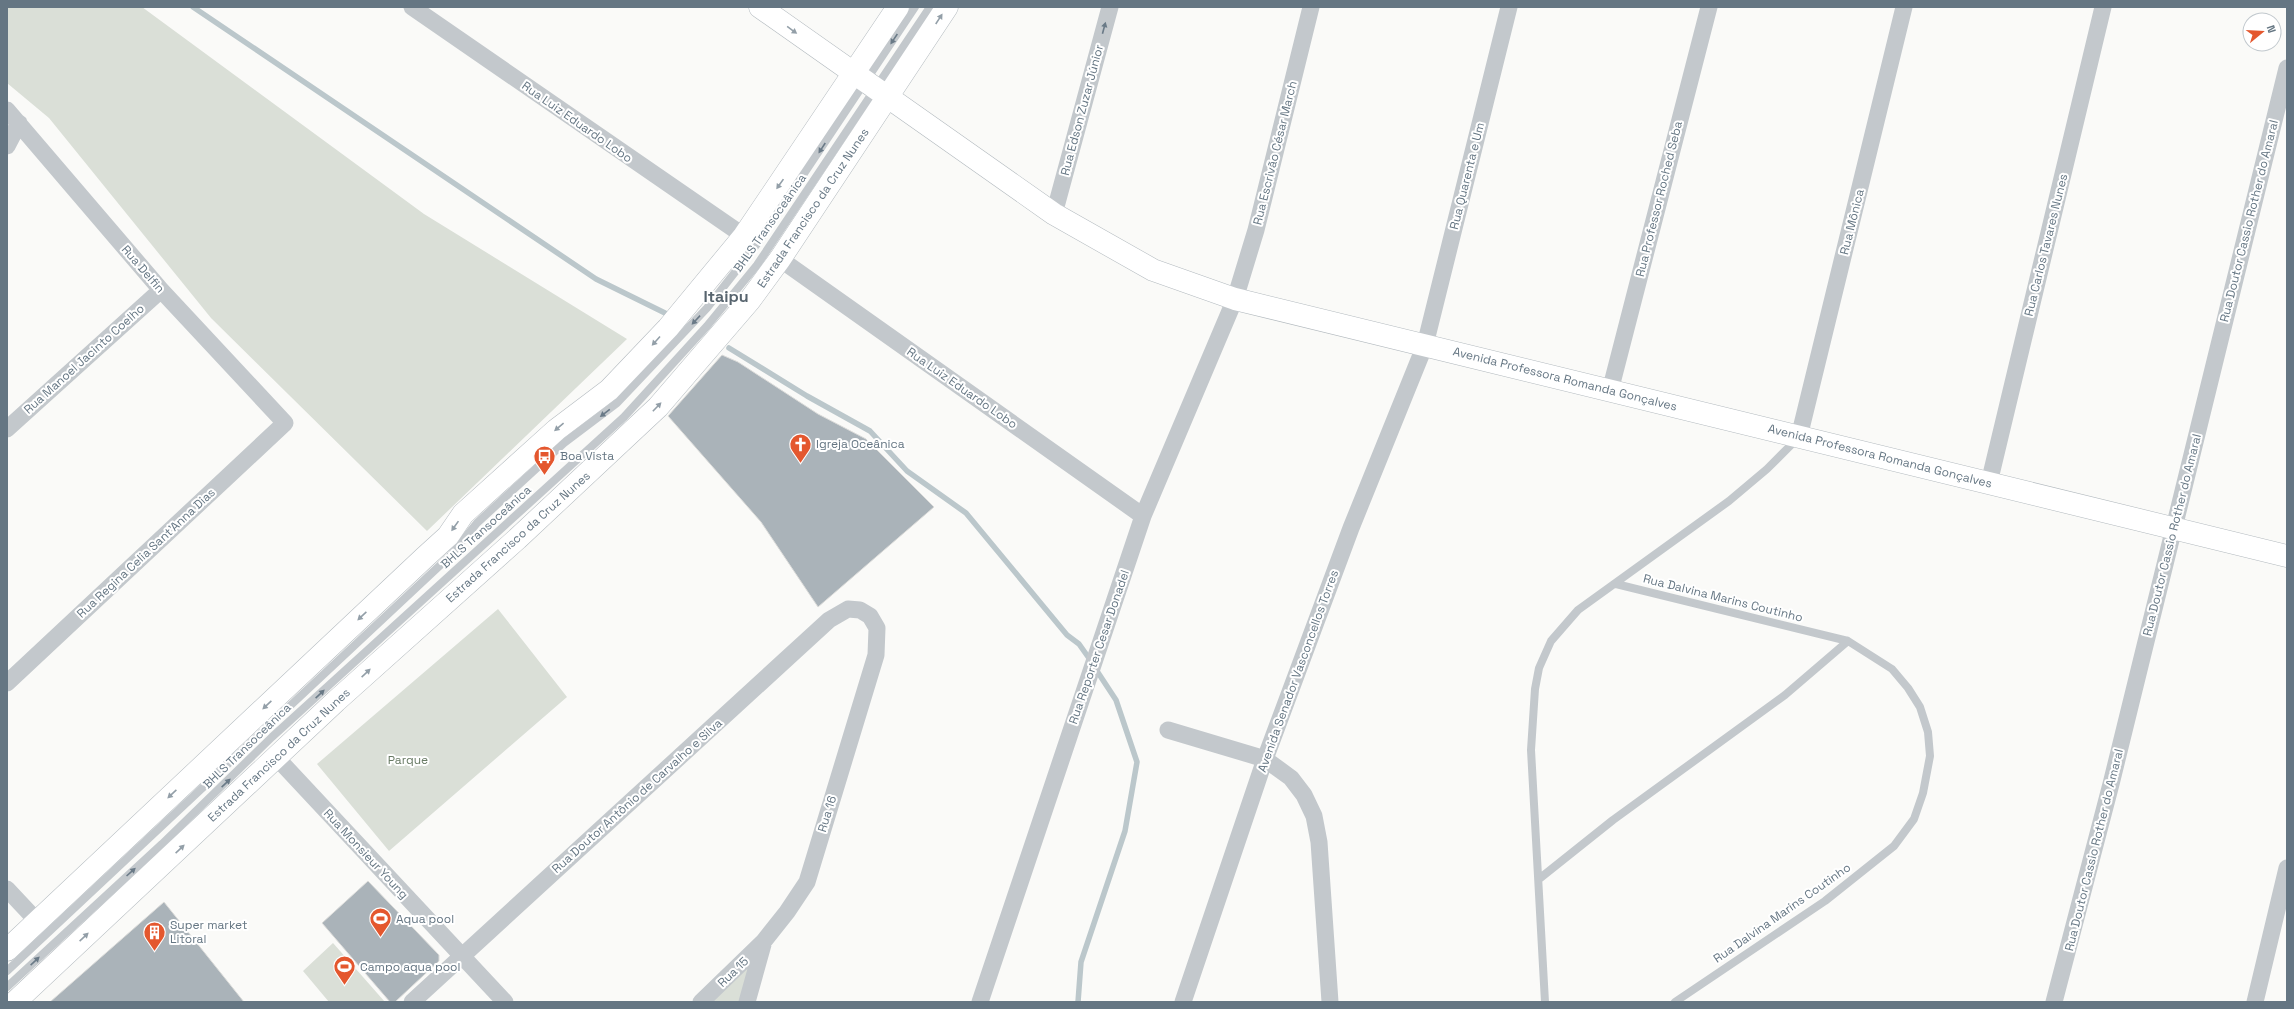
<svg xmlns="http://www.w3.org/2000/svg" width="2294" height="1009" font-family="'Space Grotesk',sans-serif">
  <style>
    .green { fill: #dadfd7 }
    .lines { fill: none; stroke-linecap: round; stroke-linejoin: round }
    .stream { stroke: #bbc7cb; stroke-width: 5.5 }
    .building { fill: #aab3b9; stroke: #dcdcda }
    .secondary-casing { stroke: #b3babf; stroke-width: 23 }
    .lane { stroke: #c3c8cc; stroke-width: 8 }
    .street { stroke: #c3c8cc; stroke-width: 17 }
    .secondary { stroke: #fff; stroke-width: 22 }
    .oneway { fill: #939fa8 }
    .oneway2 { fill: #6a7a87 }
    .labels { text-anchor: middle; stroke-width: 4; stroke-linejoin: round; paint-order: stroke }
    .street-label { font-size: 12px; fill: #657683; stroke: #fff }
    .poi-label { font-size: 12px; fill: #657683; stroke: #fff; text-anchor: start }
    .park-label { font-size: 12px; fill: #687a64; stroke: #fff }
    .district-label { font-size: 16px; font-weight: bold; fill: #57646e; stroke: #fff }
  </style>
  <rect width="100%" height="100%" fill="#fafaf8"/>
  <path class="green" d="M7 7H142L424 214 627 339 427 531 211 318 49 118 7 83Z
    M498 609 567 697 389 851 317 764Z
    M333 943 385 1002H329L303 971Z
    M753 965 742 1002H709L742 970Z"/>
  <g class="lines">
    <path class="stream" d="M193 7 596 279 665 313
      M729 348 807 396 870 431 907 471 966 513 1067 635 1079 644 1091 661
      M1078 1002 1081 962 1125 831 1137 762 1116 700 1095 668"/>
  </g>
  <path class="building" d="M722 355 738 362 818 414 866 439 934 507 818 607 761 522 668 416Z
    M368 881 439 955V961L395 1002H390L322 923Z
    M164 902 244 1002H50Z"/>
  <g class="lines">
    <defs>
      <path id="secondary" d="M760 7 1054 214 1153 270 1235 299 2287 556
        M7 950 425 557 448 536 463 514 556 430 609 390 668 328 744 236 898 7
        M15 1002 336 701 517 539 658 407 750 300 780 259 947 7"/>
    </defs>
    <use href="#secondary" class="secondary-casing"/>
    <path class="lane" d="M1616 584 1848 641 1892 669 1908 688 1920 707 1928 732 1930 756 1923 793 1914 819 1894 846 1825 901 1675 1002
      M1539 879 1613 820 1785 695 1848 641
      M7 971 450 556 477 523 564 443 617 403 707 308 757 244 915 7
      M7 987 162 844 272 737 624 417 707 326 757 265 930 7
      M1545 1002 1531 750 1535 689 1539 668 1551 641 1578 610 1729 501 1767 469 1797 439"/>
    <path class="street" d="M412 7 744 236
      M7 110 161 290 285 423 7 683
      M7 146 19 123
      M1054 214 1110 7
      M780 259 1143 516
      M1610 391 1709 7
      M7 429 161 290
      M1799 437 1904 7
      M1989 483 2103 7
      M1168 730 1265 759 1291 778 1304 795 1314 816 1319 842 1330 1002
      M277 758 505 1002
      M7 889 37 921
      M412 1002 829 620 848 609 860 610 870 616 877 628 876 655 807 882 787 912 764 941 747 1002
      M701 1002 764 941
      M980 1002 1143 516 1235 299 1256 230 1311 7
      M1183 1002 1265 759 1351 528 1425 345 1509 7
      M2054 1002 2111 784 2287 68
      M2255 1002 2287 868"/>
    <use href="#secondary" class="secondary"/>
  </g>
  <defs><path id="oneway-solid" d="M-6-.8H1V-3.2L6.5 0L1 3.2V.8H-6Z"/></defs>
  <g class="oneway">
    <use href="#oneway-solid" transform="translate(939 19) rotate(-57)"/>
    <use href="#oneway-solid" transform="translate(792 30) rotate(36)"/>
    <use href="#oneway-solid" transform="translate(780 184) rotate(125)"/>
    <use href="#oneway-solid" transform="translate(656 341) rotate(132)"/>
    <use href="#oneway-solid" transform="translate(657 407) rotate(-46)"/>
    <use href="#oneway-solid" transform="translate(559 427) rotate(140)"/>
    <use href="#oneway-solid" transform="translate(455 526) rotate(125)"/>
    <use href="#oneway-solid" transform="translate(362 616) rotate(137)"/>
    <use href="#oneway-solid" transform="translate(366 673) rotate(-43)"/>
    <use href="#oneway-solid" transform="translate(267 705) rotate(137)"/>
    <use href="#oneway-solid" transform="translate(172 794) rotate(137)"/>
    <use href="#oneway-solid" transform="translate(180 849) rotate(-43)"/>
    <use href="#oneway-solid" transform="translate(84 937) rotate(-43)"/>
  </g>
  <g class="oneway2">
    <use href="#oneway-solid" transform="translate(1104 28) rotate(-75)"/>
    <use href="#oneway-solid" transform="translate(894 39) rotate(124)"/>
    <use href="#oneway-solid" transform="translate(822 148) rotate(123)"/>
    <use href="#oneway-solid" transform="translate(696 320) rotate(133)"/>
    <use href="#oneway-solid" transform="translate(605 413) rotate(143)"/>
    <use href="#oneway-solid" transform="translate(320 694) rotate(-43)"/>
    <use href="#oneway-solid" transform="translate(226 783) rotate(-43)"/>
    <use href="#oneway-solid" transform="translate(131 872) rotate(-42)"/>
    <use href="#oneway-solid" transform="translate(35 961) rotate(-43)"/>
  </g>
  <defs>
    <symbol id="church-pin" viewBox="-11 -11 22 30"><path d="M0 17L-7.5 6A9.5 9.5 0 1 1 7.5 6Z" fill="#e4572e" stroke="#fff"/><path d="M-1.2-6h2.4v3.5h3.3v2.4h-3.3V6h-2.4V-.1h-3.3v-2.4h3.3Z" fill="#fff"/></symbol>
    <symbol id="bus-pin" viewBox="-11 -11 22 30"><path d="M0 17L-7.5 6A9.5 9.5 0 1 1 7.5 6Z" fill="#e4572e" stroke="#fff"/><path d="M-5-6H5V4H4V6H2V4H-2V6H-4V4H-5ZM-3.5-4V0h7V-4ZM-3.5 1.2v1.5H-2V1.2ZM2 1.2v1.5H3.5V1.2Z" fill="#fff"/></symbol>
    <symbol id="stadium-pin" viewBox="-11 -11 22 30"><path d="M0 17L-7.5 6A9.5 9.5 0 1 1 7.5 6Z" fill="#e4572e" stroke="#fff"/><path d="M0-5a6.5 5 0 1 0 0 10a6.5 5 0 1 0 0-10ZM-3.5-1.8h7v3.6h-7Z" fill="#fff"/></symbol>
    <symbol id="building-pin" viewBox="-11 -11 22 30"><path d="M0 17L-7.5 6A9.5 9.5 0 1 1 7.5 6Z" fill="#e4572e" stroke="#fff"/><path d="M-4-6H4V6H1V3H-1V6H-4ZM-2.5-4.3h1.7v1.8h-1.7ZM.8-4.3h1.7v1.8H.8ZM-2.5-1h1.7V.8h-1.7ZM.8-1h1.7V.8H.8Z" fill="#fff"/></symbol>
  </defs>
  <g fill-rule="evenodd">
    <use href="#church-pin" x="788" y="432" width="25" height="34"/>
    <use href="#bus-pin" x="532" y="444" width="25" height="34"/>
    <use href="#stadium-pin" x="368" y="906" width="25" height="34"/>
    <use href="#building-pin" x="142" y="920" width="25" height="34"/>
    <use href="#stadium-pin" x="332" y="954" width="25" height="34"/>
  </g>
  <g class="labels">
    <g class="street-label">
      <text transform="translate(1082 110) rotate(-75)" y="4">Rua Edson Zuzar Júnior</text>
      <text transform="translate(577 122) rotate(35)" y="4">Rua Luiz Eduardo Lobo</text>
      <text transform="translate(1275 153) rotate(-76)" y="4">Rua Escrivão César March</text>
      <text transform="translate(1467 176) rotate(-76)" y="4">Rua Quarenta e Um</text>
      <text transform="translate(1659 199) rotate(-76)" y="4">Rua Professor Roched Seba</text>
      <text transform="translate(813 208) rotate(-56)" y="4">Estrada Francisco da Cruz Nunes</text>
      <text transform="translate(2249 221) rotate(-76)" y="4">Rua Doutor Cassio Rother do Amaral</text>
      <text transform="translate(1852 222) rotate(-76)" y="4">Rua Mônica</text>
      <text transform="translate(770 223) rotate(-55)" y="4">BHLS Transoceânica</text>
      <text transform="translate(2046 245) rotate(-76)" y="4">Rua Carlos Tavares Nunes</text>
      <text transform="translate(143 269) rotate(49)" y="4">Rua Delfin</text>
      <text transform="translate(84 359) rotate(-42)" y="4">Rua Manoel Jacinto Coelho</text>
      <text transform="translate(1565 379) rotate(14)" y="4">Avenida Professora Romanda Gonçalves</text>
      <text transform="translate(962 388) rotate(35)" y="4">Rua Luiz Eduardo Lobo</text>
      <text transform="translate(1880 456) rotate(14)" y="4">Avenida Professora Romanda Gonçalves</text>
      <text transform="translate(486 527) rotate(-42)" y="4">BHLS Transoceânica</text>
      <text transform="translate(2172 535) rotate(-76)" y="4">Rua Doutor Cassio Rother do Amaral</text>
      <text transform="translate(518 537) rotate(-42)" y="4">Estrada Francisco da Cruz Nunes</text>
      <text transform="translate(146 553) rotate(-43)" y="4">Rua Regina Celia Sant'Anna Dias</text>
      <text transform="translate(1723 598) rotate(14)" y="4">Rua Dalvina Marins Coutinho</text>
      <text transform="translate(1099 647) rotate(-71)" y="4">Rua Reporter Cesar Donadel</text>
      <text transform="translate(1298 671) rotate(-70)" y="4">Avenida Senador Vasconcellos Torres</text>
      <text transform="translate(247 746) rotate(-44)" y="4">BHLS Transoceânica</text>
      <text transform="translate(279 755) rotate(-43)" y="4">Estrada Francisco da Cruz Nunes</text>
      <text transform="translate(637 796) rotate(-42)" y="4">Rua Doutor Antônio de Carvalho e Silva</text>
      <text transform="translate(827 814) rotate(-73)" y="4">Rua 16</text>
      <text transform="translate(2094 850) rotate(-76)" y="4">Rua Doutor Cassio Rother do Amaral</text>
      <text transform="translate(366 854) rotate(47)" y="4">Rua Monsieur Young</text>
      <text transform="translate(1782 913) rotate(-35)" y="4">Rua Dalvina Marins Coutinho</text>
      <text transform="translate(733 972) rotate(-44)" y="4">Rua 15</text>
    </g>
    <g class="poi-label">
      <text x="816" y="448">Igreja Oceânica</text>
      <text x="560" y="460">Boa Vista</text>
      <text x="396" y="923">Aqua pool</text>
      <text x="170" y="929">Super market<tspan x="170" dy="14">Litoral</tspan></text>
      <text x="360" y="971">Campo aqua pool</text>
    </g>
    <g class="park-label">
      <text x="408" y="764">Parque</text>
    </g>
    <g class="district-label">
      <text x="726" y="302">Itaipu</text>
    </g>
  </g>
  <rect width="2294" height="1009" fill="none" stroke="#657683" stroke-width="16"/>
  <g transform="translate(2262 32) rotate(72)"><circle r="19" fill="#ffffff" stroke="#c1c8cd"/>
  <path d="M0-3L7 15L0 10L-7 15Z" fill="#e4572e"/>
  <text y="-6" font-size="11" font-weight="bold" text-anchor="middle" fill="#657683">N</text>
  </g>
</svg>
